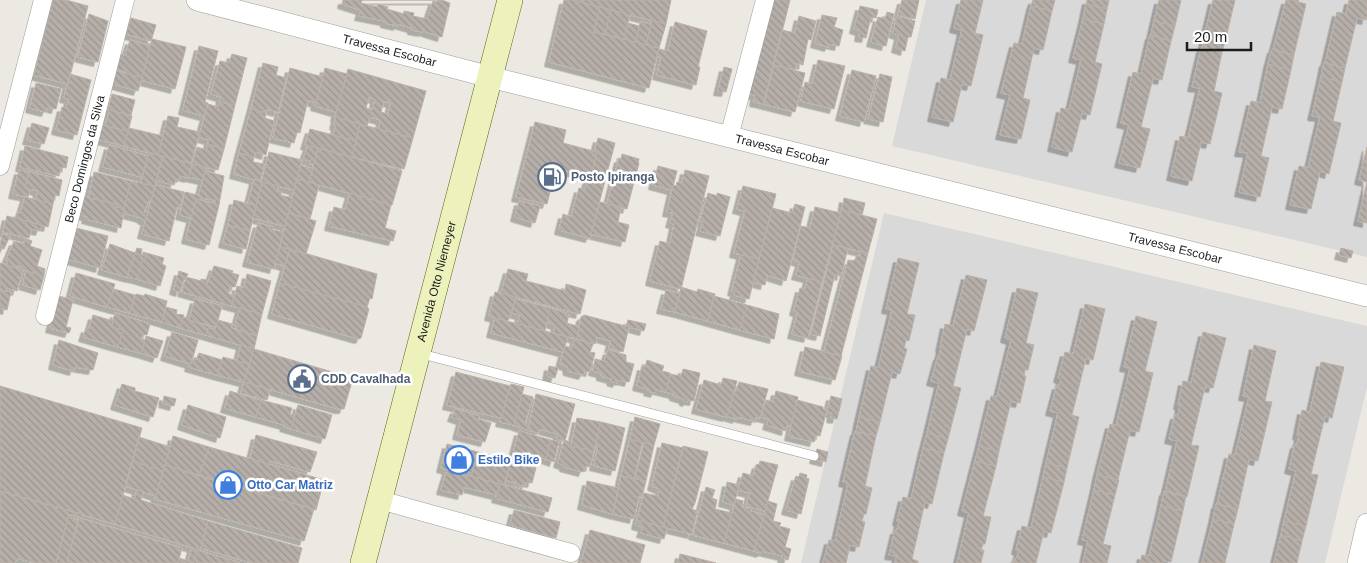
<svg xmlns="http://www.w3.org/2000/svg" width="1367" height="563" font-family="Arial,sans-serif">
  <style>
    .residential { fill: #dad9d9 }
    .building { fill: url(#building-back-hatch); stroke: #bcb1a7; fill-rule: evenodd; filter: url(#shadow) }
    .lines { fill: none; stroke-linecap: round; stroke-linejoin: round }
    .service-casing { stroke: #9d9d9d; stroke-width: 10 }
    .minor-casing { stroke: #9d9d9d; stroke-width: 19 }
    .tertiary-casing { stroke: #9d9d9d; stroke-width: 22 }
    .secondary-casing { stroke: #5a6511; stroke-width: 26 }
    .service { stroke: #fff; stroke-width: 9 }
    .minor { stroke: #fff; stroke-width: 18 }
    .tertiary { stroke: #fff; stroke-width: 21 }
    .secondary { stroke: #edf1bc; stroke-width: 25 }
    .labels { text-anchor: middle; stroke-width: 5; stroke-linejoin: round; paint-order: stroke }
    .street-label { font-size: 12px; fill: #1c1c1c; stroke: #fff }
    .service-label { font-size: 12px; font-weight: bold; fill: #4e5e75; stroke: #fff; text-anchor: start }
    .shop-label { font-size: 12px; font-weight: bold; fill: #366cbe; stroke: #fff; text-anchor: start }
  </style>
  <defs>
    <pattern id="building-back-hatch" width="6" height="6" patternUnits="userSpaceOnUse" patternTransform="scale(1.25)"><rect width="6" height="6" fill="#b5aea9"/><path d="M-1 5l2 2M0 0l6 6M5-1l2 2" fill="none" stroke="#9b9591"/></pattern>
    <filter id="shadow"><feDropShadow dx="-4.5" dy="4.5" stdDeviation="0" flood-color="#0004"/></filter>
  </defs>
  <rect width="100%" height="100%" fill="#ece9e3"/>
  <path class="residential" d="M926 0H1367V257L892 146Z
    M884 213 1367 326V387L1325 563H801Z"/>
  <path class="building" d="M53 0H66L88 6 68 84 34 75Z
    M343 0H442L450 3 442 37 423 31V32L412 30V28L398 24V26L385 23V21L359 16 361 10 342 4Z
    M362 0H438L437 2 433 1 427 19 413 16 414 13 404 11V14L387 9 388 7 378 4 377 7 361 3Z
    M564 0H572L600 7 594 32 659 48 649 88 549 62Z
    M572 0H671L666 24Z
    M770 0H790L764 104 754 102 755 95 748 93Z
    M902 0H919L915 19 898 15Z
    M961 0H983L975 33 983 35 971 86 962 84 953 122 932 117 941 78 950 80 962 30 954 28Z
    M1033 0H1055L1052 11 1031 6Z
    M1087 0H1109L1107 9 1086 4Z
    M1159 0H1181L1175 26 1154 21Z
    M1213 0H1235L1226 38 1205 33Z
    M1286 0H1299L1298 2 1306 4 1294 55 1273 50Z
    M1349 0H1367V16L1366 20 1357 18 1345 68 1325 63 1337 12 1346 14Z
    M1086 4 1107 9 1104 24 1083 19Z
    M860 6 878 10 876 18 871 17 866 38 859 37 860 31 854 29Z
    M1031 6 1052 11 1043 50 1034 48 1023 98 1030 100 1021 139 1000 135 1010 95 1001 93 1014 43 1022 44Z
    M600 7 611 10 605 34 594 32Z
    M611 10 630 15 624 39 605 34Z
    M887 12 894 14 886 46 871 42 878 17 885 19Z
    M89 14 108 21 98 62 78 57Z
    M822 15 837 18 834 27 843 30 839 46 830 44 829 47 815 43Z
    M799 16 816 21 811 40 808 39 803 65 797 63 795 70 773 65 782 30 795 33Z
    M897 16 915 21 911 37H908L905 51 896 48 899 35 893 33Z
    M131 18 156 25 151 41 126 34Z
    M1083 19 1104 24 1095 62 1102 64 1090 115 1082 113 1072 152 1052 147 1061 108 1069 110 1081 60 1073 58Z
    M652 20 666 24 659 48 646 45Z
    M1154 21 1175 26 1171 41 1151 35Z
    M640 22 651 24 646 45 636 42Z
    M675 22 707 31 698 67H700L696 85 657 75 661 57 657 56 659 49 668 51Z
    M628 23 639 26 636 42 624 39Z
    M1205 33 1226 38 1222 52 1202 48Z
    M1150 35 1171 41 1162 80 1153 78 1141 127 1150 129 1140 168 1119 163 1129 125 1121 123 1133 72 1141 74Z
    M152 39 186 47 175 89 141 80Z
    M130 40 150 46 142 78 125 73 126 72 117 69 121 54 125 56Z
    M199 46 218 51 205 102 208 103 204 116 183 110Z
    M1201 48 1222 52 1214 91 1222 93 1210 144 1201 142 1192 181 1171 176 1180 136 1188 138 1200 88 1192 87Z
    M1272 49 1294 55 1291 70 1268 64Z
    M232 54 247 58 235 105 220 102 221 97 211 94 220 61 229 63Z
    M818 60 845 66 834 109 801 101 805 82 812 84Z
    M1324 62 1345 68 1342 82 1321 77Z
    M263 63 278 67 276 75 286 78 278 112 267 109 266 113 251 109Z
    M1268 64 1291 70 1282 109 1272 107 1261 156 1269 158 1260 197 1239 192 1248 153 1239 152 1251 101 1260 103Z
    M773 65 805 73 795 112 763 104Z
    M724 67 732 69 726 92 718 91Z
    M290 68 323 77 316 103 308 100 300 133 297 132 294 143 273 138Z
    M325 68 347 74 336 112 315 106Z
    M348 69 426 91 413 138 378 129 381 120 370 117 367 126 335 117ZM369 97 375 99 373 110 366 108ZM384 101 391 103 388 114 381 112Z
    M852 70 876 76 864 122 840 116Z
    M116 71 142 78 138 91 113 84Z
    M70 74 91 80 77 135 56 130 62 107 66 108 69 99 64 98Z
    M880 74 892 77 883 122 868 119Z
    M1321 77 1342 82 1333 121 1341 123 1329 174 1320 171 1311 209 1290 205 1299 166 1308 168 1320 117 1312 116Z
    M36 83 61 89 56 109 48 107 46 112 30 108Z
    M112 94 135 100 131 115 108 110Z
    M219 102 235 105 224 149 208 144 209 140 199 137 208 104 218 107Z
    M251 109 266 113 265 118 274 121 266 155 256 152 254 157 239 153Z
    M110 110 132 116 128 131 105 126Z
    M168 116 179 118 177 127 200 132 191 163 158 155Z
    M336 117 360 124 356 141 333 135 336 126 334 125Z
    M535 122 566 130 563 143 597 152 591 177 556 168 547 204 516 197Z
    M32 123 49 128 44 144 27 140Z
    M360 124 413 138 404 169 352 157Z
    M102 125 128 131 124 146 98 139Z
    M129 128 163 136 158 155 124 146Z
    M310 129 356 141 352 157 305 145Z
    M598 138 615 143 590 238 559 230 563 214 571 217 579 188 585 190 588 176 591 177 597 152H594Z
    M208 144 224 149 218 170 192 164 197 147 206 150Z
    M109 145 148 156 142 177 103 167Z
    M25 146 68 157 66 168 61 167 59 176 20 167Z
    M308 146 318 148 314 164H310L311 161 303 159Z
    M1367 147V223L1358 221 1367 182 1359 180Z
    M318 148 402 171 392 205 309 182Z
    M149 152 163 156 155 186 141 183Z
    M269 152 302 160 294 190 262 182Z
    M239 153 254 157 253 162 264 164 260 181 234 174Z
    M622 154 639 159 638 163H639L627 209 607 204 619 158 621 159Z
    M163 156 192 164 189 178 182 176 181 178H179L178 180 176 179 174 185 156 180Z
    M192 164 206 167 203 180 189 177Z
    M300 165 313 169 309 182 297 179Z
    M658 166 677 171 672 190 653 185Z
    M19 170 29 172 25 188 30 189 28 197 13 194Z
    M685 170 709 176 681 289 650 281 660 241 670 244 674 224 670 223 673 213 667 212 673 185 676 186 677 182 682 183Z
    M205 171 224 176 219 205 215 204V200L201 198 202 196 199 195Z
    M29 172 62 180 59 196 55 195 53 204 36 200 38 191 25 188Z
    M94 172 131 181 124 209 116 207V204L89 198Z
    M297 179 319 185 310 219 288 213Z
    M254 180 262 182 256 206 248 203Z
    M131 181 155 186 151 201 149 200 144 212 148 213 146 221 142 219V218L123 213Z
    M262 182 278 186 277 191 281 192V195L292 198 285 226 253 218Z
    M155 185 184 192 180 208 177 207 169 241 142 234Z
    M743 186 776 194 759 259 734 253 745 211 737 209Z
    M185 192 202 196 201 200 196 199 191 218 180 215Z
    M350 193 391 205 385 228 396 231 393 241 329 226 334 207 345 210Z
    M708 193 717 196V193L730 197 720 236 700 231 703 222 700 221Z
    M83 196 116 204V207L124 209 121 228 86 219 87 216 79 215Z
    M25 197 53 204 48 227 15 218 17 213H20Z
    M844 198 865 203 862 215 842 210Z
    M196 199 219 205 209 245 186 239Z
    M234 200 256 206 250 231 228 225Z
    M519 201 540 206 535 223 515 217Z
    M600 202 621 207 618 222 629 225 625 242 591 234Z
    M795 204 805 207 786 281 767 275 765 285 753 282 772 208 792 213Z
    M815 207 841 213 822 282 796 275 800 262 793 260 801 226 810 228Z
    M842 210 877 219 868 253 832 245Z
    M288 213 316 221 306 254 280 247Z
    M7 216 42 225 40 231 32 229 29 238 3 232Z
    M258 223 273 227V230L283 232 274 269 247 262Z
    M228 225 250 231 246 249 223 243Z
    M76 228 108 236 100 268 68 259Z
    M2 234 10 236 4 249 0 248Z
    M25 238 32 241 30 246 42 250 37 266 45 269 44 276 21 269 22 267 16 265 15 268 7 265 8 260H6L14 241 24 244Z
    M110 244 135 253 127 277 102 270Z
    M833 245 848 248 841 276 835 274 820 336 811 334Z
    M280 247 290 249 285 266 275 263Z
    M137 248 142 249 141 254 146 257 145 260 143 259 137 279 127 277Z
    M1341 248 1353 251 1351 258 1339 255Z
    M290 249 377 274 372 299 370 298 367 307 280 283Z
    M861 251 868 253 841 356 824 352 848 260 854 261 857 256H860Z
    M143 252 164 258 162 264 166 266 160 286 137 279 143 259 145 260 146 257 143 255Z
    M741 255 759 259 749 299 734 295 735 292 732 291Z
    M898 258 919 263 907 314 915 315 909 341 906 340 904 348 907 349 900 374 892 372 880 422 859 417 871 366 878 368 892 310 886 309Z
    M0 263 23 270 17 291 7 288 6 291 0 290Z
    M214 266 233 271 232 273 239 275 235 287 230 286 229 290V294L234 296 232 306 182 292 186 277 201 281V279L207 280 206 283H208Z
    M508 269 528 274 526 281 565 291 566 284 586 290 580 314 501 293Z
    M26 271 44 276 40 290 23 285Z
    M179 271 188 274 185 280 184 279 180 292 174 290Z
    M76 273 115 284 107 307 70 296Z
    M247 274 271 281 262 314 232 306 237 286 244 288Z
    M966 275 987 280 974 331 967 329 953 386 961 388 948 439 927 433 939 383 931 381 938 356H939L941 348H940L945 324 953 326Z
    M808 278 822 282 808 338 792 334 798 312 794 311 800 288 805 289Z
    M280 283 367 307 369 309 361 338 359 339 272 314Z
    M681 287 697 292 698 289 715 294 708 321 675 312Z
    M1017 288 1038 293 1026 343 1034 345 1028 370H1025L1024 376H1026L1020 403 1011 401 999 451 979 446 991 396 997 397 1011 340 1005 338Z
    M114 289 135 295 130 313 107 307Z
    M0 290 11 292 7 310 0 308Z
    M666 290 680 294 675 312 661 309Z
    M495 292 516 297 508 321 489 316Z
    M136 294 144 296 145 294 167 301 162 322 130 313Z
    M59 296 73 300 66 327 71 328 69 333 50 328Z
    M714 296 747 305 740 330 708 321Z
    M195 299 222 306 216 327 189 320Z
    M515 299 550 308 545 331 517 324 520 315 512 313Z
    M1085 304 1105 309 1093 360 1086 358 1072 415 1079 417 1067 468 1046 463 1058 413 1050 411 1057 385 1059 386 1061 379 1058 378 1065 352 1073 354Z
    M747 305 779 314 774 339 740 330Z
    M166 307 177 310 176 314 184 315 180 328 162 322Z
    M240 308 262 314 257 336 237 329V326H235Z
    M550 308 569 314 567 323 580 327 577 339 553 333 556 325 547 322Z
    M115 313 150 324 147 335 143 334 141 339 145 340 141 353 118 347 123 330 111 327Z
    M93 315 113 321 111 327 123 330 118 347 83 337 86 328 89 329Z
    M584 315 629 327 623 352 609 348 611 341 597 337 595 344 577 339 581 317Z
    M1136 316 1157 322 1145 371 1153 373 1139 432 1130 430 1118 480 1097 475 1110 424 1116 426 1130 368 1124 367Z
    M183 317 190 318 189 320 211 327 208 328 206 335 180 328Z
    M495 318 568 337 563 352 491 333Z
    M218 320 232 324 231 328 257 336 254 349 206 335 208 328 215 329Z
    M628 320 646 324 644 331 626 326Z
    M172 332 198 340 191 364 165 356Z
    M1203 332 1226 338 1213 388 1205 387 1191 445 1199 446 1187 497 1165 492 1177 441 1169 439 1175 415H1178L1180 406 1178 405 1183 381 1191 383Z
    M146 336 163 341 157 358 141 353Z
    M575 339 593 344 590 352 595 353 590 372 585 371 583 375 568 371 567 366 560 364 565 346 572 348Z
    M59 340 98 353 93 370 75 367 74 371 53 365Z
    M241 345 254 349 249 364 237 361Z
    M1254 345 1276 351 1265 401 1272 402 1258 461 1249 459 1238 509 1217 504 1229 454 1235 455 1249 397 1243 396Z
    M805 347 842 356 835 380 799 371Z
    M254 349 353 378 344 409H339L244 382Z
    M608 350 626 355V362L634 364 629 382 621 380V381L618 380 617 383 611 381 612 379 601 376V373L593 371 595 359 604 361Z
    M199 353 222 360 217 375 189 367 192 359 196 360Z
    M223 357 249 364 244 382 217 375Z
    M647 360 664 366 662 371 670 373 666 392 658 390H656L655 393 648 391 649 389 637 386 642 366 645 367Z
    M1321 362 1344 367 1332 418 1325 416 1311 474 1318 475 1306 526 1284 521 1296 471 1289 469 1295 444H1297L1299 436 1297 435 1302 410 1310 412Z
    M549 366 558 368 555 378 547 376Z
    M683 369 700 373 694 401 688 400 687 402 684 401V399L674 396V394L666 392 670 374 681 376Z
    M456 372 510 386 501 418 447 405Z
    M723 378 737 381 727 417 696 409 704 380 721 385Z
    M244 382 270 390 267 400 241 393Z
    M739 382 768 389 760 418 756 417 755 421 737 417V419L727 416 734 391 736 392Z
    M122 384 135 388V391L159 398 153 417 115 405Z
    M511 384 524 387 514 425 500 422Z
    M0 386 142 428 115 524 0 491Z
    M230 391 261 401 256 417 225 408Z
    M776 391 798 397 791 426 787 425 786 431 767 425 769 419 761 417 766 400 773 402Z
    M522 394 533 397 525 423 530 424 528 430 514 425Z
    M536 394 575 404 565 441 557 439 558 434 540 429 539 433 528 430Z
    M164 396 176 399 174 406 163 403Z
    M831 396 842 399 837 419 831 418 832 413 827 412Z
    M261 400 292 408 290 414 295 415 291 429 284 427 285 425 256 417Z
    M797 400 823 407V409L827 410 820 436 816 435 814 442 789 436Z
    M188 405 226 417 220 438 182 425Z
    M298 405 332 415 325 439 291 429Z
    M455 409 479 416 478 419 491 423 485 442 457 435 461 420 452 417Z
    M635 417 660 424 654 445 630 439Z
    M859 417 880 422 876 436 856 432Z
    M577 418 601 422 594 451 571 446Z
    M601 422 625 428 615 471 594 466 598 446H595Z
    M519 431 551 440 546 459 532 456 529 466 511 461Z
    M855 431 876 436 865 486 872 488 866 514H864L862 521 865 522 859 547 850 545 846 563H823L829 540 835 541 848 483 843 482Z
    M927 433 948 439 944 453 923 448Z
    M256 435 317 452 310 472 271 461 269 464 250 459Z
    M173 436 209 447 199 476 165 465Z
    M139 437 170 447 163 471 132 461Z
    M630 439 642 442 634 479 621 476Z
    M551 440 559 442 554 462 546 459Z
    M564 440 571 442V446L594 451 590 467 585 466 583 472 564 467V465L558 463Z
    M644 443 654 445 646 481 635 478Z
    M662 443 683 448 663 527 637 520 644 493 658 496 660 489 652 486Z
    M447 444 478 452 471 476 441 468Z
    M683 446 708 452 695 503 692 509 697 511 692 534 663 527Z
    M979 446 999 451 996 466 975 461Z
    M209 447 324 480 316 510 199 476Z
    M923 448 944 453 932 504 925 502 912 559 918 561V563H895L897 556 889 555 895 530H897L899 522 897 521 903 497 911 499Z
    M817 449 828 452 826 462 814 459Z
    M478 452 511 461 504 485 471 476Z
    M132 461 163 471 156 496 125 486Z
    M511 461 536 468 532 483 527 482 526 485 522 484V487L515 486 516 483 506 480Z
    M760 461 778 465 765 511 746 506 750 493 738 490 743 473 753 476 757 464 759 465Z
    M975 461 996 466 983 516 991 517 985 544H983L981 550H984L981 563H957L969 513 962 511Z
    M1046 463 1067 468 1064 482 1043 477Z
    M165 465 314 509 304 541 155 499Z
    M447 470 500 484 497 495 464 487 462 495 441 490Z
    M800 473 807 475 806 478 809 479 801 514 786 510 796 476 799 477Z
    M1097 475 1119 480 1115 495 1094 490Z
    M621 476 646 481 642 497 639 496 634 519 613 514Z
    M1043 477 1064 482 1051 533 1044 531 1036 563H1013L1014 559H1016L1019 551 1016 550 1022 526 1031 528Z
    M587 481 618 488 613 514 582 505Z
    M727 482 739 485 734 505 723 502Z
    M500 484 552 498 548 512 496 498Z
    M706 487 715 490 712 498 717 500 715 509 732 513 724 543 693 535Z
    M137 490 143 492 141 500 208 521 200 550 115 524 123 495 134 499Z
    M1094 490 1115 495 1103 544 1111 546 1107 563H1083L1088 541 1082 540Z
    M0 491 82 514 81 518 69 514 56 563H34L17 558 15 563H0Z
    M1164 491 1186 496 1183 511 1161 506Z
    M736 499 743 501 742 507 751 509 750 511 764 515 754 551 724 543Z
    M768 501 777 504 773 521 781 523 779 526 790 529 785 547 791 549 788 560 782 558 783 556 762 551 761 553 754 551Z
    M1216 504 1238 509 1234 524 1213 519Z
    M1161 506 1183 511 1171 562 1164 561 1163 563H1140L1142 555 1149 556Z
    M514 510 560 522 556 538 510 525Z
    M68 517 79 521 67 561 74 563H56Z
    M79 518 182 548 178 563H74L67 561Z
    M1213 519 1234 524 1225 563H1202Z
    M637 520 667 528 664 539 641 533 643 527 636 525Z
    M208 521 302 548 298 563H252L201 548Z
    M1284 521 1306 526 1302 541 1281 535Z
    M590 530 645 545 640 563H581Z
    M1281 535 1302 541 1297 563H1274Z
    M192 548 200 550 197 551 193 563H178L179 558 188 561Z
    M197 551H200L240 563H193Z
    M680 554 716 563H678Z"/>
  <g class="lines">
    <defs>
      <path id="service" d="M418 353 814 456"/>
      <g id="minor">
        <path d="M729 137 765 0"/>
        <path d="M0 166 43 0"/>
        <path id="s1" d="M45 316 125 0"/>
        <path d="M380 500 571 553"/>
      </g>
      <g id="tertiary">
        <path id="s2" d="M197 0 490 77 1367 296"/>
        <path d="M1358 563 1367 524"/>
      </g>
      <g id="secondary">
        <path id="s3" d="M363 563 510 0"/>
      </g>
    </defs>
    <use href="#service" class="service-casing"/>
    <use href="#minor" class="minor-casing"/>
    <use href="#tertiary" class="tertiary-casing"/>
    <use href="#secondary" class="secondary-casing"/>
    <use href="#service" class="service"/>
    <use href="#minor" class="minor"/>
    <use href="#tertiary" class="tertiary"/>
    <use href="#secondary" class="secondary"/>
  </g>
  <defs>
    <symbol id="fuel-ring" viewBox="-11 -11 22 22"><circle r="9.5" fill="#fff" stroke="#5c6f8a" stroke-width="1.5"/><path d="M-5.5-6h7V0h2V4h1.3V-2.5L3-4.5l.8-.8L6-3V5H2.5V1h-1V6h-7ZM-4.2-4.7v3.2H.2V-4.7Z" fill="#5c6f8a"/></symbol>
    <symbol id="civic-ring" viewBox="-11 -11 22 22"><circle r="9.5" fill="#fff" stroke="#5c6f8a" stroke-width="1.5"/><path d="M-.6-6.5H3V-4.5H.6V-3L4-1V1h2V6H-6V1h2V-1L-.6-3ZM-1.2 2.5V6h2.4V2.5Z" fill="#5c6f8a"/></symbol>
    <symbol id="shop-ring" viewBox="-11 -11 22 22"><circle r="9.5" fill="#fff" stroke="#3f7fe0" stroke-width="1.5"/><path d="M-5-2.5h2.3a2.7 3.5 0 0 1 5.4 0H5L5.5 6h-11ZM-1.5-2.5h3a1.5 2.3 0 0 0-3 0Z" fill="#3f7fe0"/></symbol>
  </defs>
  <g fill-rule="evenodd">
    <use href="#fuel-ring" x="536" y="161" width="32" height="32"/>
    <use href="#civic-ring" x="286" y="363" width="32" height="32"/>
    <use href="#shop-ring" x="443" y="444" width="32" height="32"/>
    <use href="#shop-ring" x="212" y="469" width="32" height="32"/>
  </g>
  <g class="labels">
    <g class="street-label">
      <text dy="4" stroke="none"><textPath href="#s2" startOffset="199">Travessa Escobar</textPath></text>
      <text dy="4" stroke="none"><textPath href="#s2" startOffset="604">Travessa Escobar</textPath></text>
      <text dy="4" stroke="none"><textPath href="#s1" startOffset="162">Beco Domingos da Silva</textPath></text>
      <text dy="4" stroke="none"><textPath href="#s2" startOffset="1009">Travessa Escobar</textPath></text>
      <text dy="4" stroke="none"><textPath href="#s3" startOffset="291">Avenida Otto Niemeyer</textPath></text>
    </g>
    <g class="service-label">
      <text x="571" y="181">Posto Ipiranga</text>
      <text x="321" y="383">CDD Cavalhada</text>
    </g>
    <g class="shop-label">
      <text x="478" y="464">Estilo Bike</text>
      <text x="247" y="489">Otto Car Matriz</text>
    </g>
  </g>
  <path d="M1187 42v8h64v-8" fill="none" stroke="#1c1c1c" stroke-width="2.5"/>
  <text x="1194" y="42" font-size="15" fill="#1c1c1c" stroke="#ffffff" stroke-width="4" paint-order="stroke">20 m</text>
</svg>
